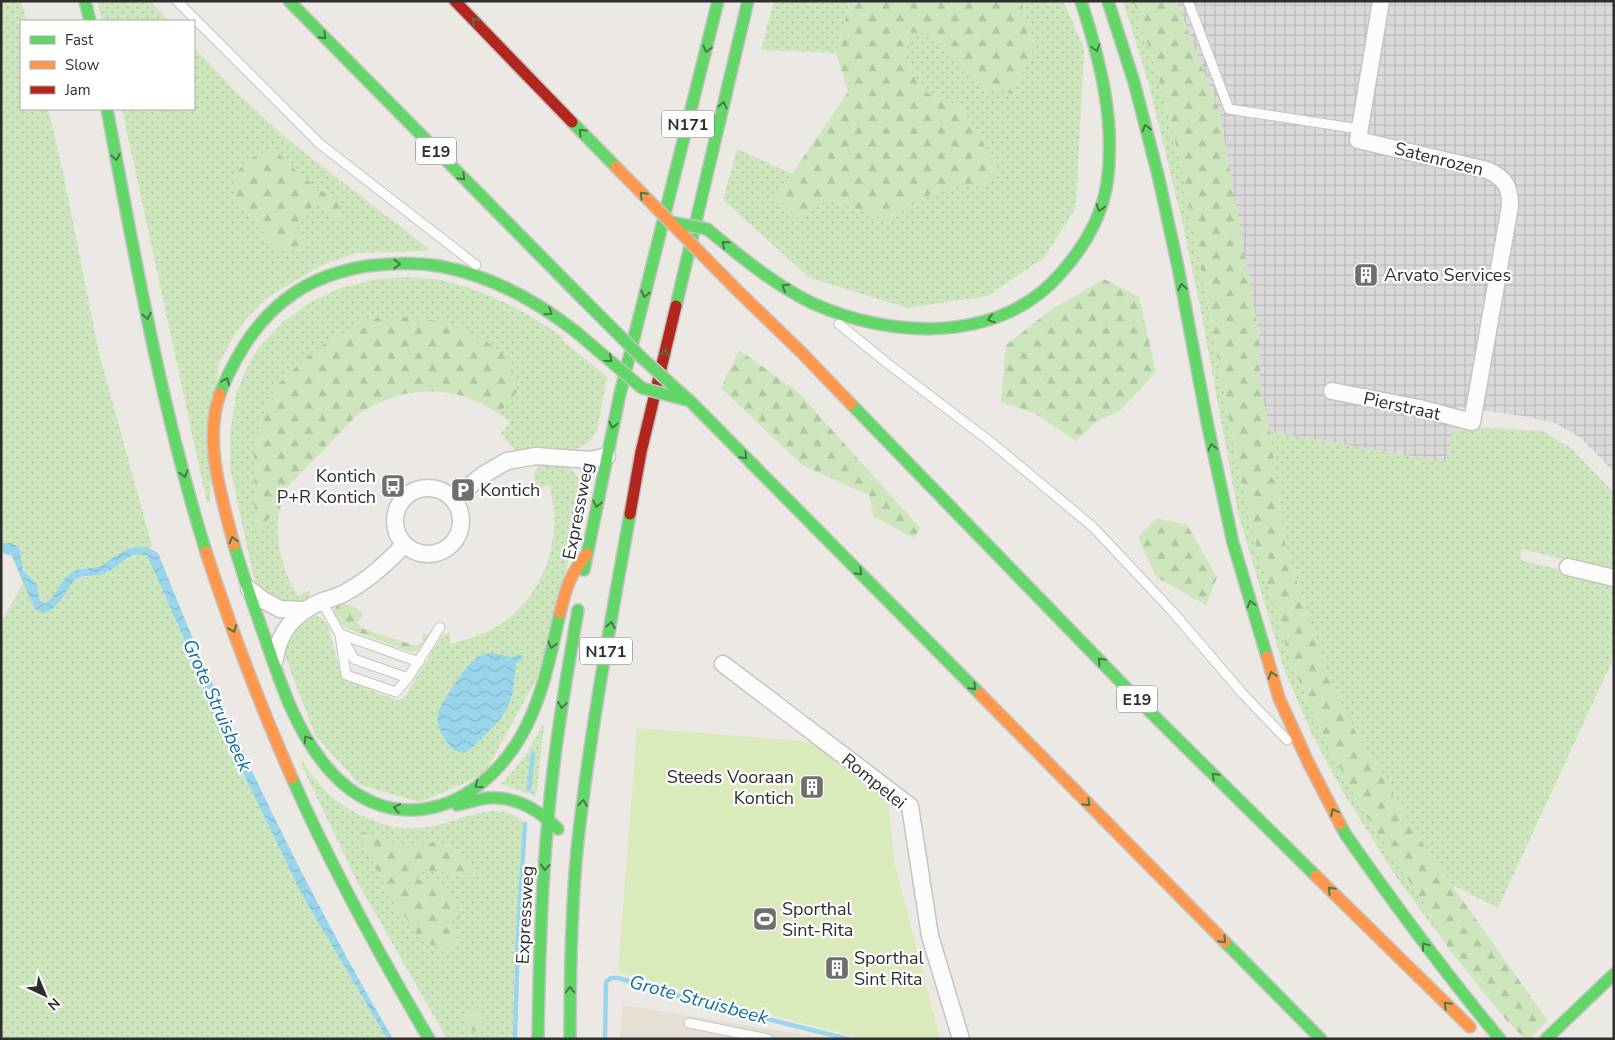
<svg xmlns="http://www.w3.org/2000/svg" width="1615" height="1040" font-family="'Nunito Sans',sans-serif">
  <style>
    .industrial { fill: url(#industrial-grid) }
    .education { fill: #e6e0d3 }
    .green { fill: url(#green-dots) }
    .forest { fill: url(#forest-firs) }
    .pitch { fill: #d9eabb }
    .water { fill: url(#water-waves) }
    .lines { fill: none; stroke-linecap: round; stroke-linejoin: round }
    .stream { stroke: #99d6ec; stroke-width: 4.5 }
    .lane-casing { stroke: #c5c4c5; stroke-width: 11 }
    .street-casing { stroke: #c5c4c5; stroke-width: 19 }
    .fast-casing { stroke: #c5c4c5; stroke-width: 14 }
    .slow-casing { stroke: #c5c4c5; stroke-width: 14 }
    .jam-casing { stroke: #c5c4c5; stroke-width: 14 }
    .lane { stroke: #fcfcfb; stroke-width: 9 }
    .street { stroke: #fcfcfb; stroke-width: 16 }
    .fast { stroke: #63d668; stroke-width: 11 }
    .slow { stroke: #ff974d; stroke-width: 11 }
    .jam { stroke: #b3261e; stroke-width: 11 }
    .fast-bridge-casing { stroke: #c6c5c4; stroke-width: 14; stroke-linecap: butt }
    .slow-bridge-casing { stroke: #c6c5c4; stroke-width: 14; stroke-linecap: butt }
    .fast-bridge { stroke: #63d668; stroke-width: 11 }
    .slow-bridge { stroke: #ff974d; stroke-width: 11 }
    .oneway { stroke: #467a48 }
    .labels { text-anchor: middle; stroke-width: 4.5; stroke-linejoin: round; paint-order: stroke }
    .shield { fill: #fff; stroke: #6d6d6d; stroke-width: 1 }
    .shield-label { font-size: 16px; font-weight: bold; fill: #2e2e2e }
    .street-label { font-size: 18px; fill: #2e2e2e; stroke: #fff }
    .poi-label { font-size: 18px; fill: #2e2e2e; stroke: #fff; text-anchor: start }
    .water-label { font-size: 19px; font-style: italic; fill: #0d6fa3; stroke: #fff }
  </style>
  <defs>
    <pattern id="industrial-grid" width="8" height="8" patternUnits="userSpaceOnUse" patternTransform="scale(1.25)"><rect width="8" height="8" fill="#dcd9db"/><path d="M0 4h8M4 0v8" fill="none" stroke="#bdbbbc"/></pattern>
    <pattern id="green-dots" width="8" height="8" patternUnits="userSpaceOnUse" patternTransform="scale(1.25)"><rect width="8" height="8" fill="#cee6be"/><path d="M2 2h.1M6 6h.1" fill="none" stroke="#b1c6a4" stroke-width="1.8" stroke-linecap="round"/></pattern>
    <pattern id="forest-firs" width="22" height="20" patternUnits="userSpaceOnUse" patternTransform="scale(1.25)"><rect width="22" height="20" fill="#cee6be"/><path d="M5 1l3.5 6h-7zM16 11l3.5 6h-7z" fill="#b1c6a4"/></pattern>
    <pattern id="water-waves" width="16" height="10" patternUnits="userSpaceOnUse" patternTransform="scale(1.25)"><rect width="16" height="10" fill="#99d6ec"/><path d="M0 5q4-4 8 0t8 0" fill="none" stroke="#84b8cb"/></pattern>
  </defs>
  <rect width="100%" height="100%" fill="#ece8e4"/>
  <path class="industrial" d="M1176 1H1614V472L1581 438 1555 423 1523 416 1459 407 1446 462 1270 432 1260 385 1259 335 1219 110Z"/>
  <path class="education" d="M623 1005 831 1039H620Z"/>
  <path class="green" d="M1 1H21L27 21H21V109H48L63 172 99 353 152 546 151 549C131 542 117 559 101 566 94 569 85 566 78 570 67 576 55 594 46 604H44L40 600 36 583 24 570 15 544 1 543Z
    M97 1H150L169 21H102Z
    M774 1H850L836 53 761 50Z
    M1021 1H1063L1084 48 1076 207 1044 258 987 296 908 308 810 278 723 200 737 149 792 174 776 197 827 200 887 219 942 188 989 183 962 107 921 90 905 56 909 30 939 40 987 89 1035 48Z
    M1123 1H1133L1156 69 1182 168 1240 477 1256 546 1289 656 1323 737 1364 812 1425 905 1447 946 1397 878 1343 792 1311 732 1284 669 1238 513 1201 311 1182 221 1149 85Z
    M194 47 235 91 287 139 428 248 426 251 356 253 320 266 267 298 246 319 232 339 218 366 210 502 207 503 122 109H194Z
    M405 277C417 278 429 278 440 280 487 290 524 311 563 337L562 340 607 377 597 431 588 443 574 450 543 449 516 452 501 433 510 422C475 393 429 382 386 400 377 403 367 407 359 413 347 422 337 436 327 446 317 456 307 466 298 476 295 479 290 483 287 487 285 490 285 494 283 498 271 531 280 566 298 596L310 590C312 615 274 600 264 591 260 588 257 583 254 579L230 467V436L236 394 247 368 258 348 283 322 312 301 341 288 377 279Z
    M1454 426 1543 431 1572 449 1614 493V572L1522 549 1520 560 1614 583V657L1498 908 1452 885 1420 840 1348 719 1322 660 1286 547 1270 432 1446 462Z
    M542 464 563 466 571 469 582 482 584 493 570 555 538 676 484 775 420 802 360 785 315 735 284 653 289 635 306 618 316 615C322 618 326 622 329 628L342 679 396 700 404 698 441 637 449 632 451 644C468 639 483 635 498 626 544 597 565 537 549 485L538 489C533 477 531 473 542 464Z
    M140 554 148 557 151 562 205 689 238 762 301 893 387 1039H1V624L24 581 34 608H54L76 579 106 573 125 560Z
    M542 725 544 726 536 796 501 784C519 766 531 748 542 725Z
    M303 762C323 792 338 806 372 820 381 823 391 828 401 828 415 829 429 827 443 824 467 817 501 800 523 822L514 983V1039H447L358 883 301 764Z"/>
  <path class="forest" d="M850 1H1021L1035 48 1013 94 987 89 939 40 908 31 905 56 921 90 961 107 997 166 989 183 942 188 887 219 827 200 800 220 776 197 848 92 836 53Z
    M1133 1H1176L1219 110 1259 335 1260 385 1270 432 1286 547 1322 660 1348 719 1420 840 1548 1021 1529 1039H1525L1507 1021 1479 987 1447 946 1425 905 1364 812 1323 737 1289 656 1256 546 1240 477 1182 168 1156 69Z
    M273 148 298 173 323 192 336 197 343 206C342 213 342 218 334 219L316 203C307 211 298 218 297 231L303 237 305 246 298 252 279 251C275 246 270 242 266 237 263 233 261 228 258 224 251 215 240 207 236 197 226 169 252 157 273 148Z
    M1104 279 1139 297 1156 372 1120 411 1096 422 1076 441 1034 413 1001 402 1006 345 1048 312Z
    M408 317 446 322 489 343 509 358 518 391 499 413 483 404 466 397 453 393 435 391 414 392 395 396 375 404 358 414 287 487 280 508 255 532 254 441 275 387 316 349 366 319Z
    M739 350 798 392 920 528 914 538 874 517 869 495 802 465 721 388Z
    M1157 518 1187 525 1217 577 1206 605 1156 577 1138 537Z
    M345 604C352 606 359 608 363 614L357 623 364 629 416 646 422 642 423 634H430C425 643 422 650 411 652L346 628 338 621 333 611 337 606Z
    M364 832 405 848 416 842 446 844 474 869 476 878C456 879 439 866 418 873L417 877 419 880 441 882 446 885 458 910 460 918 456 921 450 920 449 925 456 931 458 940 453 948 444 949 434 946 422 941 415 934 412 924 397 909 358 834Z
    M471 1011H480L484 1015 483 1022 475 1032 467 1028 465 1024 466 1015Z"/>
  <path class="pitch" d="M637 728 813 742 881 790 888 803 895 865 940 1039H864L701 997 675 988 618 972Z"/>
  <path class="water" d="M1 543H11L19 547 23 570 36 583 40 600 44 604C53 600 60 582 69 575 77 567 88 569 98 567 102 566 105 563 108 561 127 549 137 541 158 553 224 721 302 883 393 1039H387L301 893 238 762 148 557C131 547 118 569 103 574 94 576 84 575 76 579 66 589 51 625 34 608L12 556 1 552Z
    M489 653 508 656 511 658 520 654 523 658 516 664 513 692 507 709 499 721 473 747 466 752 455 751C446 743 435 727 438 714 439 705 468 663 475 659 479 656 485 654 489 653Z"/>
  <g class="lines">
    <path class="stream" d="M529 789 533 753
      M515 1039 518 935 525 824
      M605 1039 606 982 611 978H618L703 1003 848 1039"/>
    <defs>
      <path id="lane" d="M177 1 320 144 476 265
        M1188 1 1229 109 1359 129
        M839 324 887 363 992 443 1093 527 1172 611 1243 694 1287 740
        M322 602 340 634 419 662
        M340 634 346 675 396 692 408 678 440 627
        M343 639 354 659 408 678
        M689 1023 768 1039"/>
      <path id="street" d="M1332 391 1419 408 1472 422 1510 206C1510 186 1505 178 1487 170L1358 140 1381 1
        M395 521a33 33 0 1 1 66 0a33 33 0 1 1-66 0Z
        M453 499 483 475 507 461 536 456 591 460 607 456
        M1568 567 1614 578
        M249 589 263 600 280 609 304 610
        M275 659C279 630 297 611 323 601 331 598 341 596 348 591 370 579 387 563 404 545
        M723 664 910 806 930 936 961 1039"/>
      <path id="fast" d="M85 1 90 21
        M289 1 584 300
        M1108 1 1134 82 1158 175 1178 267 1207 422 1233 543 1267 657
        M107 109C135 258 161 407 206 552
        M572 122 616 167
        M707 229C740 256 773 284 812 303 891 339 1000 344 1061 273 1084 247 1102 217 1107 183 1116 121 1100 60 1081 1
        M676 306 748 1
        M220 394C226 377 235 361 244 346 274 299 312 275 367 266 391 263 415 262 439 266 489 275 535 300 575 331
        M690 401 980 694
        M851 404 1140 702 1316 876
        M234 545C243 575 253 605 264 635 279 678 293 724 322 761 382 840 473 817 520 738 542 701 551 654 560 613
        M584 570 620 394 718 1
        M292 778C332 869 379 954 429 1039
        M457 805C467 803 477 799 488 798 516 796 539 810 558 829
        M1340 824 1346 835C1395 905 1445 973 1500 1039
        M1225 942 1321 1039
        M538 1039C539 966 541 893 548 820 554 749 566 680 578 610
        M570 1039C570 976 571 913 577 850 589 737 610 626 630 514
        M1546 1039 1614 974"/>
      <path id="slow" d="M736 289 801 352 851 404
        M220 394C203 441 222 498 234 545
        M206 552C231 629 260 705 292 778
        M560 613C566 588 570 574 587 554
        M1267 657 1279 698 1308 762 1340 824
        M980 694 1225 942
        M1316 876 1470 1027"/>
      <path id="jam" d="M455 1 572 122
        M630 514 641 452 676 306"/>
    </defs>
    <use href="#lane" class="lane-casing"/>
    <use href="#street" class="street-casing"/>
    <use href="#fast" class="fast-casing"/>
    <use href="#slow" class="slow-casing"/>
    <use href="#jam" class="jam-casing"/>
    <use href="#lane" class="lane"/>
    <use href="#street" class="street"/>
    <use href="#fast" class="fast"/>
    <use href="#slow" class="slow"/>
    <use href="#jam" class="jam"/>
    <defs>
      <path id="fast-bridge" d="M670 222 707 229
        M584 300 642 358 690 401
        M575 331 642 388 686 400"/>
      <path id="slow-bridge" d="M616 167 736 289"/>
    </defs>
    <use href="#fast-bridge" class="fast-bridge-casing"/>
    <use href="#slow-bridge" class="slow-bridge-casing"/>
    <use href="#fast-bridge" class="fast-bridge"/>
    <use href="#slow-bridge" class="slow-bridge"/>
  </g>
  <defs><path id="oneway-chevron" d="M-2-3.5L2.5 0L-2 3.5" fill="none" stroke-width="1.6" stroke-linecap="round" stroke-linejoin="round" transform="scale(1.25)"/></defs>
  <g class="oneway">
    <use href="#oneway-chevron" transform="translate(475 21) rotate(-135)"/>
    <use href="#oneway-chevron" transform="translate(323 36) rotate(45)"/>
    <use href="#oneway-chevron" transform="translate(1096 48) rotate(72)"/>
    <use href="#oneway-chevron" transform="translate(707 49) rotate(104)"/>
    <use href="#oneway-chevron" transform="translate(723 105) rotate(-77)"/>
    <use href="#oneway-chevron" transform="translate(1146 128) rotate(-104)"/>
    <use href="#oneway-chevron" transform="translate(582 132) rotate(-134)"/>
    <use href="#oneway-chevron" transform="translate(116 157) rotate(79)"/>
    <use href="#oneway-chevron" transform="translate(462 177) rotate(45)"/>
    <use href="#oneway-chevron" transform="translate(643 195) rotate(-135)"/>
    <use href="#oneway-chevron" transform="translate(1100 208) rotate(107)"/>
    <use href="#oneway-chevron" transform="translate(725 244) rotate(-140)"/>
    <use href="#oneway-chevron" transform="translate(397 264)"/>
    <use href="#oneway-chevron" transform="translate(785 287) rotate(-150)"/>
    <use href="#oneway-chevron" transform="translate(1182 287) rotate(-100)"/>
    <use href="#oneway-chevron" transform="translate(645 294) rotate(104)"/>
    <use href="#oneway-chevron" transform="translate(549 312) rotate(33)"/>
    <use href="#oneway-chevron" transform="translate(147 316) rotate(79)"/>
    <use href="#oneway-chevron" transform="translate(991 319) rotate(163)"/>
    <use href="#oneway-chevron" transform="translate(665 353) rotate(-77)"/>
    <use href="#oneway-chevron" transform="translate(609 359) rotate(41)"/>
    <use href="#oneway-chevron" transform="translate(226 381) rotate(-67)"/>
    <use href="#oneway-chevron" transform="translate(613 425) rotate(102)"/>
    <use href="#oneway-chevron" transform="translate(1212 447) rotate(-102)"/>
    <use href="#oneway-chevron" transform="translate(744 456) rotate(45)"/>
    <use href="#oneway-chevron" transform="translate(184 474) rotate(74)"/>
    <use href="#oneway-chevron" transform="translate(597 504) rotate(102)"/>
    <use href="#oneway-chevron" transform="translate(233 540) rotate(-105)"/>
    <use href="#oneway-chevron" transform="translate(859 572) rotate(45)"/>
    <use href="#oneway-chevron" transform="translate(1251 604) rotate(-106)"/>
    <use href="#oneway-chevron" transform="translate(611 625) rotate(-80)"/>
    <use href="#oneway-chevron" transform="translate(233 629) rotate(69)"/>
    <use href="#oneway-chevron" transform="translate(552 645) rotate(105)"/>
    <use href="#oneway-chevron" transform="translate(1101 661) rotate(-134)"/>
    <use href="#oneway-chevron" transform="translate(1272 675) rotate(-108)"/>
    <use href="#oneway-chevron" transform="translate(973 687) rotate(45)"/>
    <use href="#oneway-chevron" transform="translate(562 705) rotate(97)"/>
    <use href="#oneway-chevron" transform="translate(307 739) rotate(-123)"/>
    <use href="#oneway-chevron" transform="translate(1215 776) rotate(-135)"/>
    <use href="#oneway-chevron" transform="translate(478 785) rotate(144)"/>
    <use href="#oneway-chevron" transform="translate(583 803) rotate(-83)"/>
    <use href="#oneway-chevron" transform="translate(1087 803) rotate(45)"/>
    <use href="#oneway-chevron" transform="translate(397 808) rotate(-170)"/>
    <use href="#oneway-chevron" transform="translate(1334 812) rotate(-118)"/>
    <use href="#oneway-chevron" transform="translate(545 867) rotate(94)"/>
    <use href="#oneway-chevron" transform="translate(1331 890) rotate(-135)"/>
    <use href="#oneway-chevron" transform="translate(1223 940) rotate(45)"/>
    <use href="#oneway-chevron" transform="translate(1425 946) rotate(-127)"/>
    <use href="#oneway-chevron" transform="translate(570 990) rotate(-90)"/>
    <use href="#oneway-chevron" transform="translate(1447 1005) rotate(-135)"/>
  </g>
  <defs>
    <symbol id="building-square" viewBox="-11 -11 22 22"><rect x="-9" y="-9" width="18" height="18" rx="4" fill="#706f6e" stroke="#fff"/><path d="M-4-6H4V6H1V3H-1V6H-4ZM-2.5-4.3h1.7v1.8h-1.7ZM.8-4.3h1.7v1.8H.8ZM-2.5-1h1.7V.8h-1.7ZM.8-1h1.7V.8H.8Z" fill="#fff"/></symbol>
    <symbol id="bus-square" viewBox="-11 -11 22 22"><rect x="-9" y="-9" width="18" height="18" rx="4" fill="#706f6e" stroke="#fff"/><path d="M-5-6H5V4H4V6H2V4H-2V6H-4V4H-5ZM-3.5-4V0h7V-4ZM-3.5 1.2v1.5H-2V1.2ZM2 1.2v1.5H3.5V1.2Z" fill="#fff"/></symbol>
    <symbol id="parking-square" viewBox="-11 -11 22 22"><rect x="-9" y="-9" width="18" height="18" rx="4" fill="#706f6e" stroke="#fff"/><path d="M-3.5-5.5H1a3.5 3.5 0 0 1 0 7H-1V5.5H-3.5ZM-1-3.4V-.6H.8a1.4 1.4 0 0 0 0-2.8Z" fill="#fff"/></symbol>
    <symbol id="stadium-square" viewBox="-11 -11 22 22"><rect x="-9" y="-9" width="18" height="18" rx="4" fill="#706f6e" stroke="#fff"/><path d="M0-5a6.5 5 0 1 0 0 10a6.5 5 0 1 0 0-10ZM-3.5-1.8h7v3.6h-7Z" fill="#fff"/></symbol>
  </defs>
  <g fill-rule="evenodd">
    <use href="#building-square" x="1352" y="261" width="28" height="28"/>
    <use href="#bus-square" x="379" y="472" width="28" height="28"/>
    <use href="#parking-square" x="449" y="476" width="28" height="28"/>
    <use href="#building-square" x="798" y="773" width="28" height="28"/>
    <use href="#stadium-square" x="751" y="905" width="28" height="28"/>
    <use href="#building-square" x="823" y="954" width="28" height="28"/>
  </g>
  <g class="labels">
    <g class="shield">
      <rect x="662" y="110.5" width="52" height="27" rx="4"/>
      <rect x="416" y="137.5" width="40" height="27" rx="4"/>
      <rect x="580" y="637.5" width="52" height="27" rx="4"/>
      <rect x="1117" y="685.5" width="40" height="27" rx="4"/>
    </g>
    <g class="shield-label">
      <text x="688" y="130">N171</text>
      <text x="436" y="157">E19</text>
      <text x="606" y="657">N171</text>
      <text x="1137" y="705">E19</text>
    </g>
    <g class="street-label">
      <text transform="translate(1439 159) rotate(14)" y="6">Satenrozen</text>
      <text transform="translate(1402 406) rotate(12)" y="6">Pierstraat</text>
      <text transform="translate(578 511) rotate(-79)" y="6">Expressweg</text>
      <text transform="translate(874 781) rotate(39)" y="6">Rompelei</text>
      <text transform="translate(525 915) rotate(-87)" y="6">Expressweg</text>
    </g>
    <g class="poi-label">
      <text x="1384" y="281">Arvato Services</text>
      <text x="376" y="482" text-anchor="end">Kontich<tspan x="376" dy="21">P+R Kontich</tspan></text>
      <text x="480" y="496">Kontich</text>
      <text x="794" y="783" text-anchor="end">Steeds Vooraan<tspan x="794" dy="21">Kontich</tspan></text>
      <text x="782" y="915">Sporthal<tspan x="782" dy="21">Sint-Rita</tspan></text>
      <text x="854" y="964">Sporthal<tspan x="854" dy="21">Sint Rita</tspan></text>
    </g>
    <g class="water-label">
      <text transform="translate(218 705) rotate(66)" y="7">Grote Struisbeek</text>
      <text transform="translate(699 999) rotate(15)" y="7">Grote Struisbeek</text>
    </g>
  </g>
  <rect width="1615" height="1040" fill="none" stroke="#2e2e2e" stroke-width="5"/>
  <rect x="20" y="20" width="175" height="90" fill="#ffffff" stroke="#ababab"/>
  <rect x="30" y="36" width="25" height="8" fill="#63d668" stroke="#ababab"/>
  <text x="65" y="45" font-size="15" fill="#2e2e2e">Fast</text>
  <rect x="30" y="61" width="25" height="8" fill="#ff974d" stroke="#ababab"/>
  <text x="65" y="70" font-size="15" fill="#2e2e2e">Slow</text>
  <rect x="30" y="86" width="25" height="8" fill="#b3261e" stroke="#ababab"/>
  <text x="65" y="95" font-size="15" fill="#2e2e2e">Jam</text>
  <g transform="translate(45 995) rotate(136)" stroke="#ffffff" stroke-width="4" paint-order="stroke">
  <path d="M0-4L9 19L0 12L-9 19Z" fill="#2e2e2e"/>
  <text y="-8" font-size="14" font-weight="bold" text-anchor="middle" fill="#2e2e2e">N</text>
  </g>
</svg>
